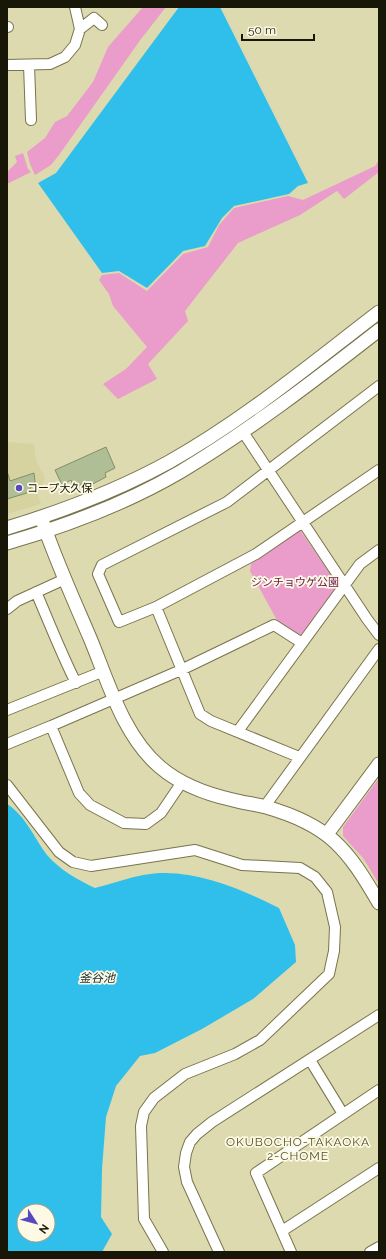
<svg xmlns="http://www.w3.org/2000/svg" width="386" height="1259" font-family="Raleway,'Noto Sans JP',sans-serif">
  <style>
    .built { fill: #d7d3a0 }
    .green { fill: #ea9cca }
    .water { fill: #30bfea; fill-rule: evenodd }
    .building { fill: #b0be96; stroke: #828f69 }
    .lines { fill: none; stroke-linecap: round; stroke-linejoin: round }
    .minor-casing { stroke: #78744c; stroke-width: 12 }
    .tertiary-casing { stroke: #78744c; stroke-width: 15 }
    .minor { stroke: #fff; stroke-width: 10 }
    .tertiary { stroke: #fff; stroke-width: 13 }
    .poi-dot { fill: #5848c0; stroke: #fcfae4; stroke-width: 1.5 }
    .labels { text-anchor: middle; stroke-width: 3.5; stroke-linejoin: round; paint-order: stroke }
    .poi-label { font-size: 11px; fill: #181607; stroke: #fcfae4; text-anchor: start }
    .park-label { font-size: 11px; fill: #68184f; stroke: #fcfae4 }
    .water-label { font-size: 12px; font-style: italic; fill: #172d36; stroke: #fcfae4 }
    .neighbourhood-label { font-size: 12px; letter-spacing: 1px; fill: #535029; stroke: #fcfae4 }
  </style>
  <rect width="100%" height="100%" fill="#dedaaf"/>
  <path class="built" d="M7 442 34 444 36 460 45 478 38 495 41 504 7 514Z"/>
  <path class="green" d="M143 7H166L141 39 59 155 51 165 35 175 30 164 27 152 45 138 55 122 67 116 93 82 108 47Z
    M23 153 28 169 31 172 7 184V172L17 162 15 156Z
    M379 160V172L344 199 337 191 300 215 238 243 185 311 188 321 148 364 157 379 118 399 103 384 126 369 147 347 113 306 109 294 99 280 102 275 119 273 147 291 183 254 208 247 219 225 234 208 288 196 303 200 375 166Z
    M300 530 337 584 335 590 303 636 298 638 279 624 250 571 251 564Z
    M379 778V884L363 858 343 836V827Z"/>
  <path class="water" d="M179 7H220L308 183 298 186 289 194 234 206 222 218 205 246 183 251 147 288 119 271 102 273 38 183 56 173Z
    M7 804C26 816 34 838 47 855 60 870 78 880 95 888 111 884 127 878 143 875 189 866 239 888 279 908L295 945 296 962 253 999 202 1029 155 1053 140 1056 116 1086 106 1117 102 1169 101 1217 112 1234 102 1252H7ZM24 1211H48V1235H24Z"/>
  <path class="building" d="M106 447 115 468 105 473 106 477 87 487 84 483 74 488 71 480 62 485 55 470Z
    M7 471 10 481 34 473 35 482 27 493 7 499Z"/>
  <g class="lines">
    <defs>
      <path id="minor" d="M7 27H8
        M80 29 94 18 102 25
        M7 65 50 64 65 57 75 45 80 29 75 7
        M29 65 31 120
        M243 432 367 619 379 635
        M36 592C49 622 61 653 76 683
        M156 607 119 622 98 574 102 565 227 502 379 386
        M7 609 17 601 65 579
        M7 710 104 671
        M238 731 360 564 379 550
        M7 744 51 726
        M299 757 211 721 200 714 156 607 256 554 379 470
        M182 782 161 813 146 824 124 823 90 805 79 793 51 726 181 670 274 625 302 643
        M7 785 59 852 73 862 91 866 195 850 242 865 300 868 315 877 327 892 335 927 334 951 329 974 260 1040 235 1054 185 1074 154 1098 144 1112 141 1126 144 1219 163 1252
        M265 806 379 649
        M310 1060 343 1114
        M282 1231 379 1168
        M219 1252 187 1182 184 1167 186 1153 190 1142 197 1134 212 1122 379 1015
        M291 1252 256 1173 379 1090
        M370 1252 379 1247"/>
      <path id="tertiary" d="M41 517C55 559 73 598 90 638 108 681 123 736 160 767 181 785 206 794 233 800 244 803 255 804 266 807 329 825 347 848 379 903
        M7 528C63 511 118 490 169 462 244 420 311 364 379 312
        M7 543C66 526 127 503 180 472 250 430 315 380 379 330
        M327 834 379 764"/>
    </defs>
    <use href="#minor" class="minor-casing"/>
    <use href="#tertiary" class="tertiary-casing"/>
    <use href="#minor" class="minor"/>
    <use href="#tertiary" class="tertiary"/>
  </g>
  <circle class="poi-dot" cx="19" cy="488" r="4"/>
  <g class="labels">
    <g class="poi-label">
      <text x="27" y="492">コープ大久保</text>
    </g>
    <g class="park-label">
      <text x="295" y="586">ジンチョウゲ公園</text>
    </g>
    <g class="water-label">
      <text x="97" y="982">釜谷池</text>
    </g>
    <g class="neighbourhood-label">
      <text x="298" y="1146">OKUBOCHO-TAKAOKA<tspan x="298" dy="14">2-CHOME</tspan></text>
    </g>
  </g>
  <rect width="386" height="1259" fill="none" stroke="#181607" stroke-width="16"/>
  <g transform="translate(36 1223) rotate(126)"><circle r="19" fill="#fcfae4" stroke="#a19f8c"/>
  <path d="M0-3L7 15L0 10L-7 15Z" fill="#5848c0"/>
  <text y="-6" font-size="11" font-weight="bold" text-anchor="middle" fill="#181607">N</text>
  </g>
  <path d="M242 34v6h72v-6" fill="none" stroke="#181607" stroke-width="2"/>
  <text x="248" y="34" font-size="12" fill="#181607" stroke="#fcfae4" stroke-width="3" paint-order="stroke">50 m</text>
</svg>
